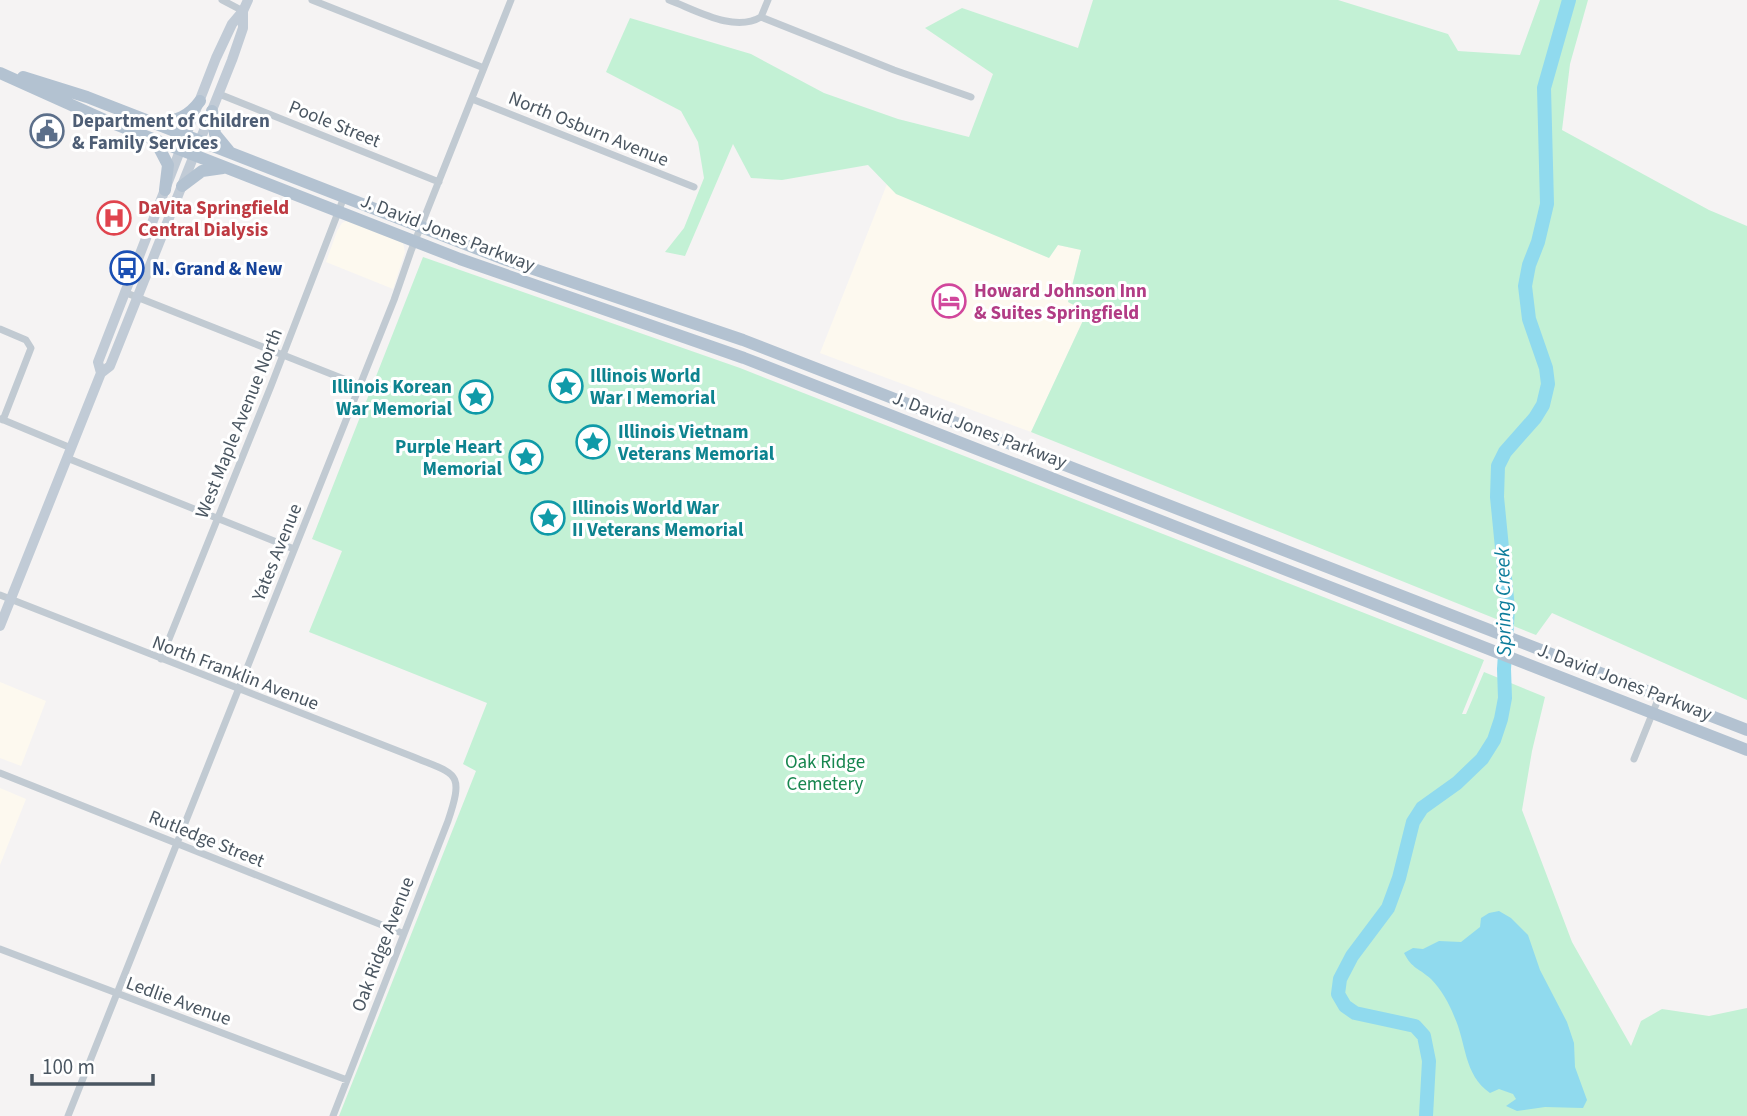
<svg xmlns="http://www.w3.org/2000/svg" width="1747" height="1116" font-family="'Source Sans 3',sans-serif">
  <style>
    .commercial { fill: #fdf9ef }
    .green { fill: #c3f1d5 }
    .water { fill: #90daee }
    .lines { fill: none; stroke-linecap: round; stroke-linejoin: round }
    .river { stroke: #90daee; stroke-width: 14 }
    .street { stroke: #c1cad2; stroke-width: 7 }
    .secondary { stroke: #c1cbd6; stroke-width: 10 }
    .primary { stroke: #b3c2d1; stroke-width: 12 }
    .labels { text-anchor: middle; stroke-width: 6; stroke-linejoin: round; paint-order: stroke }
    .service-label { font-size: 19px; font-weight: bold; fill: #4e5e75; stroke: #fff; text-anchor: start }
    .street-label { font-size: 19px; fill: #4a5661; stroke: #fff }
    .health-label { font-size: 19px; font-weight: bold; fill: #be3a42; stroke: #fff; text-anchor: start }
    .transit-label { font-size: 19px; font-weight: bold; fill: #164399; stroke: #fff; text-anchor: start }
    .hotel-label { font-size: 19px; font-weight: bold; fill: #b23c85; stroke: #fff; text-anchor: start }
    .culture-label { font-size: 19px; font-weight: bold; fill: #0d838f; stroke: #fff; text-anchor: start }
    .park-label { font-size: 19px; fill: #17864f; stroke: #fff }
    .water-label { font-size: 21px; font-style: italic; fill: #0c7c9b; stroke: #fff }
  </style>
  <rect width="100%" height="100%" fill="#f5f3f3"/>
  <path class="commercial" d="M887 184 897 194 1049 258 1058 245 1081 250 1068 301 1087 312 1031 432 820 353Z
    M348 220 403 243 405 252 393 289 326 262 337 231 342 223Z
    M0 682 46 701 21 766 0 758Z
    M0 788 26 799 0 865Z"/>
  <path class="green" d="M1093 0H1338L1448 34 1458 51 1520 55 1540 0H1588L1570 64 1562 130 1709 210 1747 226V700L1552 613 1536 635 1031 432 1087 312 1068 302 1081 250 1058 245 1049 258 896 194 868 165 782 180 751 178 733 144 685 256 665 252 684 228 704 178 698 142 681 111 606 72 630 18 751 54 824 93 898 119 969 137 993 74 925 28 962 8 1078 48Z
    M423 257 740 368 1484 660 1462 714H1466L1484 672 1545 697 1532 751 1522 810 1572 942 1631 1046 1641 1021 1662 1009 1709 1016 1747 1008V1116H339L476 771 463 764 487 703 309 632 342 551 312 539Z"/>
  <path class="water" d="M1499 911 1511 918 1528 935 1540 970 1567 1022 1574 1043 1575 1067 1587 1100 1583 1108 1545 1107 1517 1111 1506 1106 1516 1099 1513 1094 1499 1089 1490 1093C1463 1074 1467 1044 1454 1016 1449 1003 1441 989 1431 979 1419 968 1412 969 1404 953L1413 948 1423 949 1439 941 1461 942 1480 927 1481 918 1489 913Z"/>
  <g class="lines">
    <path class="river" d="M1426 1116 1429 1061 1424 1036 1415 1026 1355 1013 1345 1006 1338 994 1340 979 1352 956 1388 908 1399 878 1413 822 1422 808 1457 783 1482 759 1494 740 1501 719 1505 698 1504 669 1508 609 1497 497 1498 466 1505 452 1535 418 1543 405 1548 384 1546 368 1529 319 1525 286 1529 265 1538 242 1547 204 1544 88 1569 0"/>
    <path class="street" d="M222 0 243 11
      M312 0 484 68
      M669 0C696 10 734 33 761 17L894 70 971 97
      M761 17 768 0
      M219 94 439 182
      M472 99 694 187
      M124 292 359 385
      M0 329 26 340 31 348 3 420
      M1 419 71 448
      M67 458 294 549
      M0 595 411 756C456 775 465 770 448 821L333 1116
      M161 659 271 386 344 197
      M1634 759 1659 697
      M0 773 402 933
      M0 949 347 1080
      M68 1116 394 300 411 251 511 0"/>
    <path class="secondary" d="M101 373 98 362 216 58 232 24 243 11 248 0
      M0 626 101 373 110 366 232 60 243 28V11"/>
    <path class="primary" d="M0 73 107 121 460 259 744 358 1747 750
      M23 77 87 97 501 258 743 340 1747 730
      M212 111 215 134 229 151
      M158 122C176 122 189 116 200 101
      M155 140 168 165 165 190
      M182 186 202 171 223 168"/>
  </g>
  <defs>
    <symbol id="civic-ring" viewBox="-11 -11 22 22"><circle r="9.5" fill="#fff" stroke="#5c6f8a" stroke-width="1.5"/><path d="M-.6-6.5H3V-4.5H.6V-3L4-1V1h2V6H-6V1h2V-1L-.6-3ZM-1.2 2.5V6h2.4V2.5Z" fill="#5c6f8a"/></symbol>
    <symbol id="hospital-ring" viewBox="-11 -11 22 22"><circle r="9.5" fill="#fff" stroke="#e0444e" stroke-width="1.5"/><path d="M-5-5h3v3.5h4V-5h3V5h-3V1.5h-4V5h-3Z" fill="#e0444e"/></symbol>
    <symbol id="bus-ring" viewBox="-11 -11 22 22"><circle r="9.5" fill="#fff" stroke="#1a4fb4" stroke-width="1.5"/><path d="M-5-6H5V4H4V6H2V4H-2V6H-4V4H-5ZM-3.5-4V0h7V-4ZM-3.5 1.2v1.5H-2V1.2ZM2 1.2v1.5H3.5V1.2Z" fill="#1a4fb4"/></symbol>
    <symbol id="hotel-ring" viewBox="-11 -11 22 22"><circle r="9.5" fill="#fff" stroke="#d1479c" stroke-width="1.5"/><path d="M-6-4.5h1.5V1H6V5H4.5V3h-9V5H-6ZM-4 0a1.8 1.8 0 1 1 3.6 0ZM.5 0V-2.5h3Q6-2.5 6 0Z" fill="#d1479c"/></symbol>
    <symbol id="sight-ring" viewBox="-11 -11 22 22"><circle r="9.5" fill="#fff" stroke="#0f9aa8" stroke-width="1.5"/><path d="M0-6L1.8-2.2L6-1.7L2.9 1.2L3.7 5.4L0 3.3L-3.7 5.4L-2.9 1.2L-6-1.7L-1.8-2.2Z" fill="#0f9aa8"/></symbol>
  </defs>
  <g fill-rule="evenodd">
    <use href="#civic-ring" x="28" y="112" width="38" height="38"/>
    <use href="#hospital-ring" x="95" y="199" width="38" height="38"/>
    <use href="#bus-ring" x="108" y="249" width="38" height="38"/>
    <use href="#hotel-ring" x="930" y="282" width="38" height="38"/>
    <use href="#sight-ring" x="547" y="367" width="38" height="38"/>
    <use href="#sight-ring" x="457" y="378" width="38" height="38"/>
    <use href="#sight-ring" x="574" y="423" width="38" height="38"/>
    <use href="#sight-ring" x="507" y="438" width="38" height="38"/>
    <use href="#sight-ring" x="529" y="499" width="38" height="38"/>
  </g>
  <g class="labels">
    <g class="service-label">
      <text x="72" y="127">Department of Children<tspan x="72" dy="22">&amp; Family Services</tspan></text>
    </g>
    <g class="street-label">
      <text transform="translate(335 123) rotate(22)" y="7">Poole Street</text>
      <text transform="translate(589 128) rotate(22)" y="7">North Osburn Avenue</text>
      <text transform="translate(448 232) rotate(21)" y="7">J. David Jones Parkway</text>
      <text transform="translate(238 423) rotate(-68)" y="7">West Maple Avenue North</text>
      <text transform="translate(980 429) rotate(21)" y="7">J. David Jones Parkway</text>
      <text transform="translate(276 552) rotate(-68)" y="7">Yates Avenue</text>
      <text transform="translate(236 672) rotate(21)" y="7">North Franklin Avenue</text>
      <text transform="translate(1625 681) rotate(21)" y="7">J. David Jones Parkway</text>
      <text transform="translate(207 838) rotate(22)" y="7">Rutledge Street</text>
      <text transform="translate(382 944) rotate(-69)" y="7">Oak Ridge Avenue</text>
      <text transform="translate(179 1000) rotate(20)" y="7">Ledlie Avenue</text>
    </g>
    <g class="health-label">
      <text x="138" y="214">DaVita Springfield<tspan x="138" dy="22">Central Dialysis</tspan></text>
    </g>
    <g class="transit-label">
      <text x="152" y="275">N. Grand &amp; New</text>
    </g>
    <g class="hotel-label">
      <text x="974" y="297">Howard Johnson Inn<tspan x="974" dy="22">&amp; Suites Springfield</tspan></text>
    </g>
    <g class="culture-label">
      <text x="590" y="382">Illinois World<tspan x="590" dy="22">War I Memorial</tspan></text>
      <text x="452" y="393" text-anchor="end">Illinois Korean<tspan x="452" dy="22">War Memorial</tspan></text>
      <text x="618" y="438">Illinois Vietnam<tspan x="618" dy="22">Veterans Memorial</tspan></text>
      <text x="502" y="453" text-anchor="end">Purple Heart<tspan x="502" dy="22">Memorial</tspan></text>
      <text x="572" y="514">Illinois World War<tspan x="572" dy="22">II Veterans Memorial</tspan></text>
    </g>
    <g class="park-label">
      <text x="825" y="768">Oak Ridge<tspan x="825" dy="22">Cemetery</tspan></text>
    </g>
    <g class="water-label">
      <text transform="translate(1503 602) rotate(-91)" y="7">Spring Creek</text>
    </g>
  </g>
  <path d="M32 1074v10h121v-10" fill="none" stroke="#4a5661" stroke-width="3.5"/>
  <text x="42" y="1074" font-size="21" fill="#4a5661" stroke="#ffffff" stroke-width="5" paint-order="stroke">100 m</text>
</svg>
